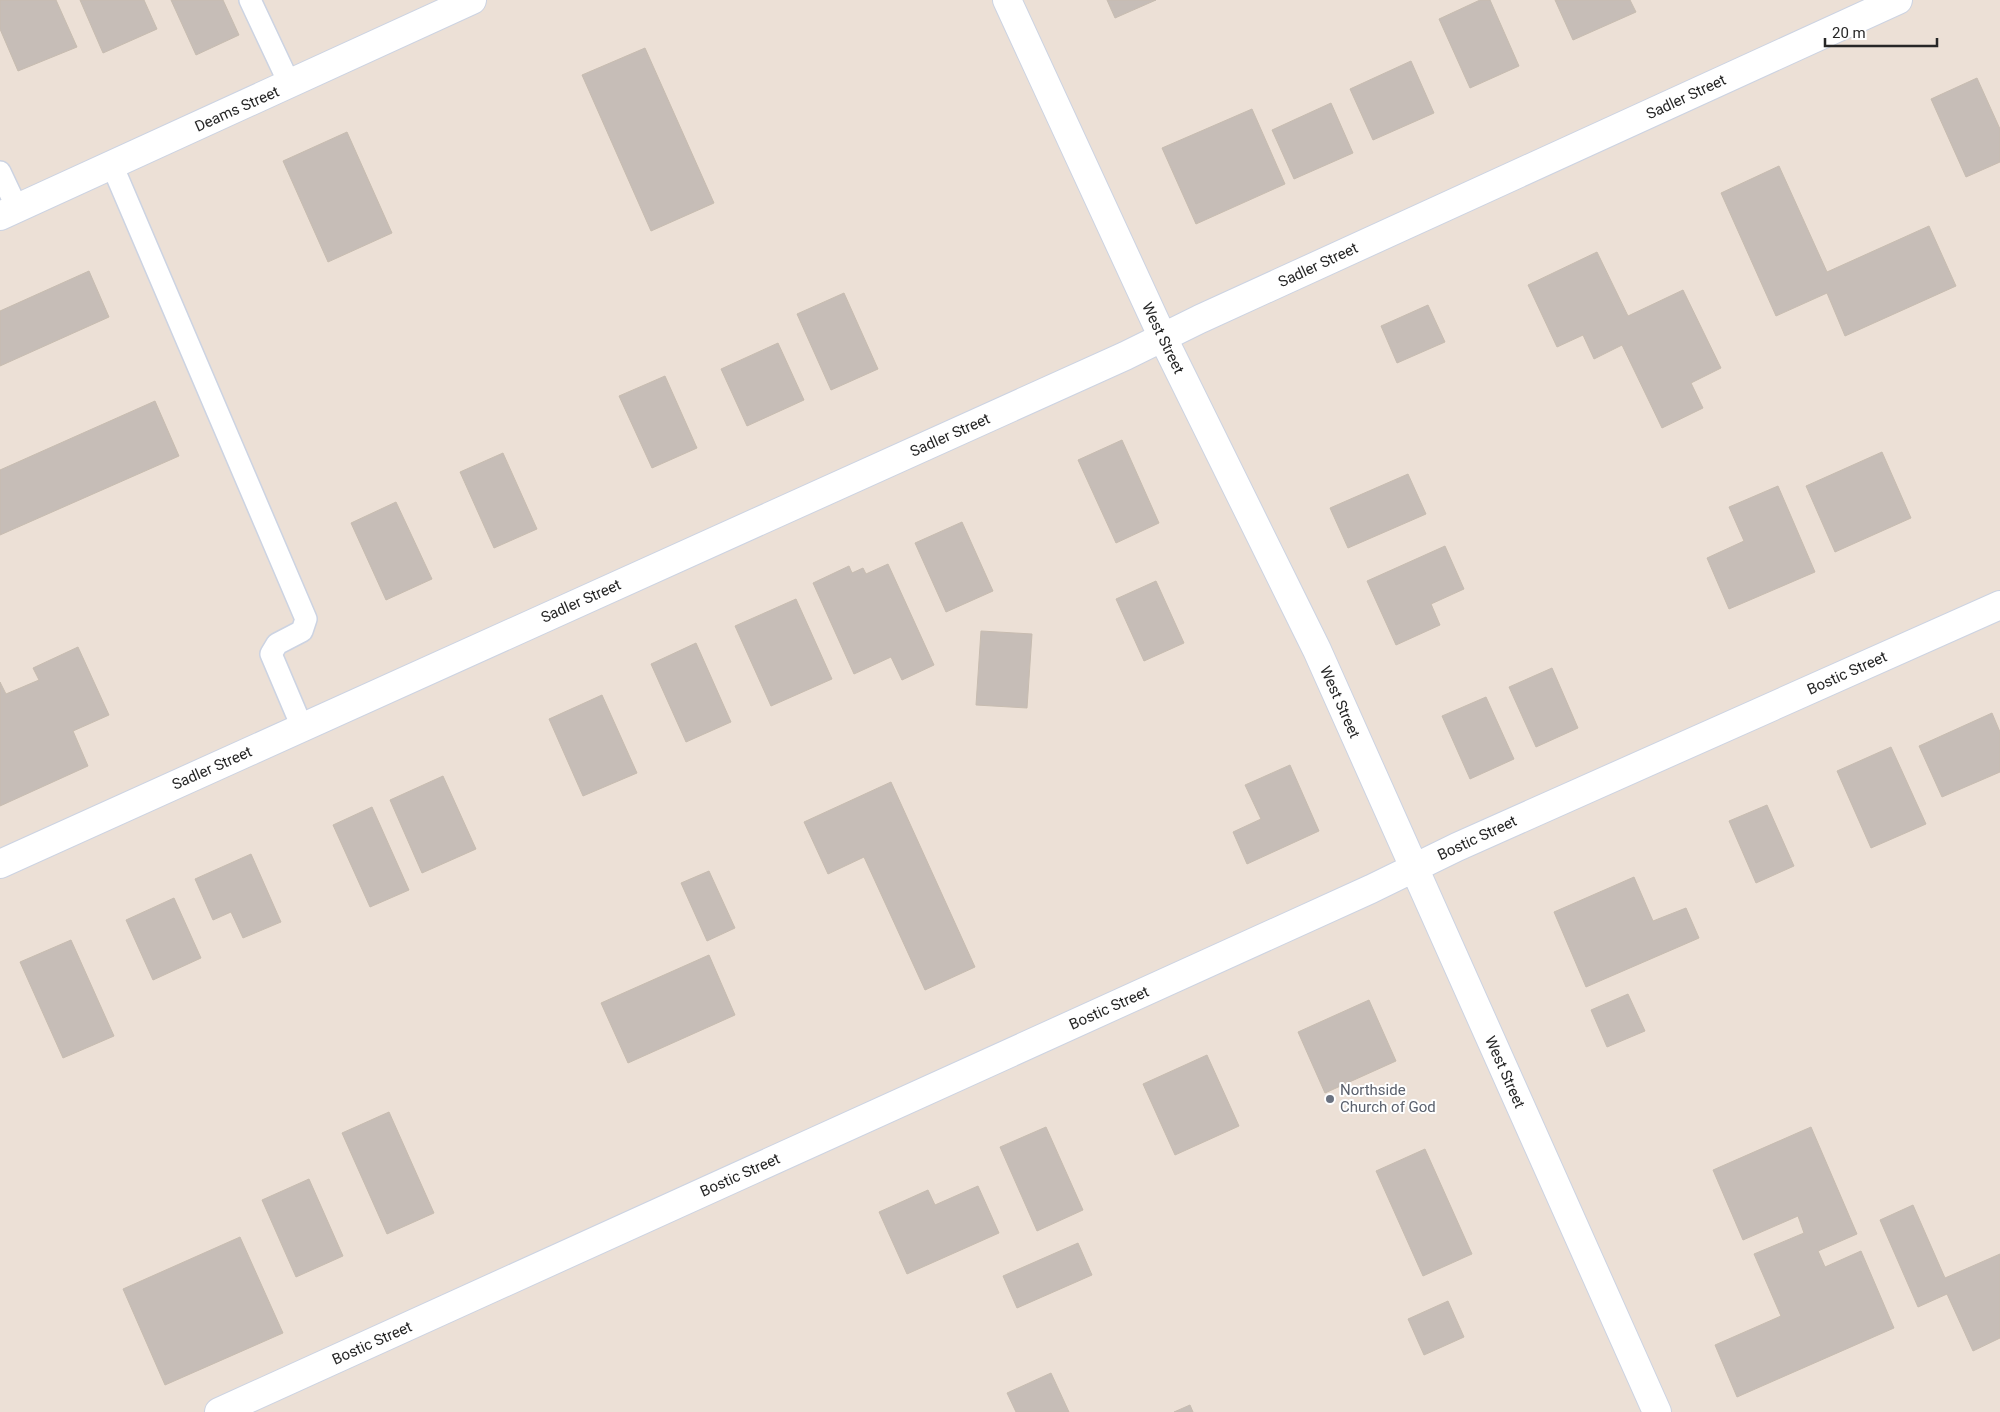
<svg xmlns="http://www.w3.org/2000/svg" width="2000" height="1412" font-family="Roboto,sans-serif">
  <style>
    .building { fill: #c6bdb7; stroke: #c7bcb0 }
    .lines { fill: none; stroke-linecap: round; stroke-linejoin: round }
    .service-casing { stroke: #ccd3e2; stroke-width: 24 }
    .minor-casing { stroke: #ccd3e2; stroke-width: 30 }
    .service { stroke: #fff; stroke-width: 21 }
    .minor { stroke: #fff; stroke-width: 28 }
    .worship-dot { fill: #6b7280; stroke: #fff; stroke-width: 2 }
    .labels { text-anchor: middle; stroke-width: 4; stroke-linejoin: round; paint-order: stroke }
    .street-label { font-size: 15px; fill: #272727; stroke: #fff }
    .worship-label { font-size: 15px; fill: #5b616d; stroke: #fff; text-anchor: start }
  </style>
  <rect width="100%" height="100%" fill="#ece0d6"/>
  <path class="building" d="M0 0H56L77 47 18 71 0 29Z
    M80 0H144L157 29 103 53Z
    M171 0H223L239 35 196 55Z
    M1107 0H1156L1115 18Z
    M1480 0H1490L1519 66 1470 88 1439 19Z
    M1555 0H1630L1636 12 1573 40Z
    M645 48 714 203 651 231 582 75Z
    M1411 61 1434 113 1373 140 1350 89Z
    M1977 78 2000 129V162L1966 177 1931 99Z
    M1331 103 1353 153 1294 179 1272 130Z
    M1252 109 1285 184 1196 224 1162 148Z
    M347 132 392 233 328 262 283 161Z
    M1779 166 1827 272 1929 226 1956 286 1845 336 1827 293 1776 316 1721 193Z
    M1597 252 1628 316 1683 290 1721 368 1691 383 1703 408 1662 428 1622 345 1594 359 1583 335 1557 347 1528 285Z
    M89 271 109 317 0 366V311Z
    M844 293 878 369 831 390 797 314Z
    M1428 305 1445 342 1397 363 1381 326Z
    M778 343 804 400 747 426 721 369Z
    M665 376 697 448 652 468 619 396Z
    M155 401 179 456 0 535V470Z
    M1122 440 1159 523 1116 543 1078 460Z
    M1882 452 1911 518 1835 552 1806 486Z
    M503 453 537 529 494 548 460 472Z
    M1408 474 1426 514 1348 548 1330 508Z
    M1778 486 1815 572 1729 609 1707 558 1744 541 1729 507Z
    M396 502 432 579 386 600 351 523Z
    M962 522 993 591 946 612 915 543Z
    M1445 546 1464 589 1431 604 1440 625 1396 645 1367 581Z
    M888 564 934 665 902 680 891 657 854 674 813 583 849 566 852 573 863 568 866 574Z
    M1156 581 1184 643 1144 661 1116 599Z
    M796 599 832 679 771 706 735 626Z
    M981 631 1032 634 1027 708 976 705Z
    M696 643 731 722 686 742 651 664Z
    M78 647 109 715 73 731 88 766 0 806V682L6 694 39 680 33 668Z
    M1552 668 1578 728 1536 747 1509 687Z
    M602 695 637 773 583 796 549 719Z
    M1486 697 1514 759 1470 779 1442 716Z
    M1992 713 2000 732V772L1942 797 1919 746Z
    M1891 747 1926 824 1871 848 1837 771Z
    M1290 765 1319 831 1247 864 1233 832 1261 819 1245 785Z
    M443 776 476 849 422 873 390 800Z
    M891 782 975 967 925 990 864 857 828 874 804 822Z
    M1767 805 1794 866 1756 883 1729 821Z
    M372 807 409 890 370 907 333 825Z
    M251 854 281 922 243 938 231 912 213 920 195 879Z
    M709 871 735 928 707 941 681 883Z
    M1634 877 1653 921 1686 908 1699 938 1586 987 1554 912Z
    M174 898 201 958 153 980 126 920Z
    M71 940 114 1036 63 1058 20 962Z
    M709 955 735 1015 628 1063 601 1003Z
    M1628 994 1645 1031 1607 1047 1591 1010Z
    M1369 1000 1396 1061 1325 1093 1298 1032Z
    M1207 1055 1239 1126 1175 1155 1143 1084Z
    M389 1112 434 1213 387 1234 342 1133Z
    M1046 1127 1083 1210 1037 1231 1000 1147Z
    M1811 1127 1857 1234 1818 1251 1825 1267 1861 1251 1894 1328 1737 1397 1715 1345 1781 1316 1754 1254 1804 1233 1798 1216 1743 1240 1713 1170Z
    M1425 1149 1472 1254 1423 1276 1376 1171Z
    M309 1179 343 1256 296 1277 262 1200Z
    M978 1186 999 1233 907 1274 879 1212 928 1190 935 1205Z
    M1913 1205 1945 1278 2000 1254V1338L1973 1351 1947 1294 1918 1307 1880 1220Z
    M240 1237 283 1333 165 1385 123 1289Z
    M1078 1243 1092 1275 1017 1308 1003 1276Z
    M1448 1301 1464 1337 1424 1355 1408 1319Z
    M1051 1373 1069 1412H1016L1007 1393Z
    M1190 1405 1193 1412H1174Z"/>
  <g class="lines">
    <defs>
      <path id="service" d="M250 0 290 85
        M112 165 306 619 302 631 277 644 271 654 302 727
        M0 172 17 208"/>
      <path id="minor" d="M1007 0 1163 338 1317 650 1657 1412
        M0 216 472 0
        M0 864 1125 356 1200 319 1898 0
        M219 1412 1371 889 1457 847 2000 605"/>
    </defs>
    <use href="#service" class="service-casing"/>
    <use href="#minor" class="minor-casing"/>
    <use href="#service" class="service"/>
    <use href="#minor" class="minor"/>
  </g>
  <circle class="worship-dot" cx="1330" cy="1099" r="5"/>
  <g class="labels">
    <g class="street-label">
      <text transform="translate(1686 97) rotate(-25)" y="5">Sadler Street</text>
      <text transform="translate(237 109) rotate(-24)" y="5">Deams Street</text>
      <text transform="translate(1318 265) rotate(-25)" y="5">Sadler Street</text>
      <text transform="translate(1163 338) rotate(64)" y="5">West Street</text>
      <text transform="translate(950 435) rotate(-24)" y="5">Sadler Street</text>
      <text transform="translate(581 601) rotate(-24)" y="5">Sadler Street</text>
      <text transform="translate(1847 673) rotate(-24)" y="5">Bostic Street</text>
      <text transform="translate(1340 702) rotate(66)" y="5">West Street</text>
      <text transform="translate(212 768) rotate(-24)" y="5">Sadler Street</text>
      <text transform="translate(1477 838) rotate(-25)" y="5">Bostic Street</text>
      <text transform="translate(1109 1008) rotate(-24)" y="5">Bostic Street</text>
      <text transform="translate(1505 1072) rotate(66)" y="5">West Street</text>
      <text transform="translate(740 1175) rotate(-24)" y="5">Bostic Street</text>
      <text transform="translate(372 1343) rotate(-24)" y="5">Bostic Street</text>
    </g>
    <g class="worship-label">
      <text x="1340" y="1095">Northside<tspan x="1340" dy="17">Church of God</tspan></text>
    </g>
  </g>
  <path d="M1825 38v8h112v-8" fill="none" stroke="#272727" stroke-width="2.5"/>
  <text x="1832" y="38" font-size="15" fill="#272727" stroke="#ffffff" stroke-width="4" paint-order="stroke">20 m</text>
</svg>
